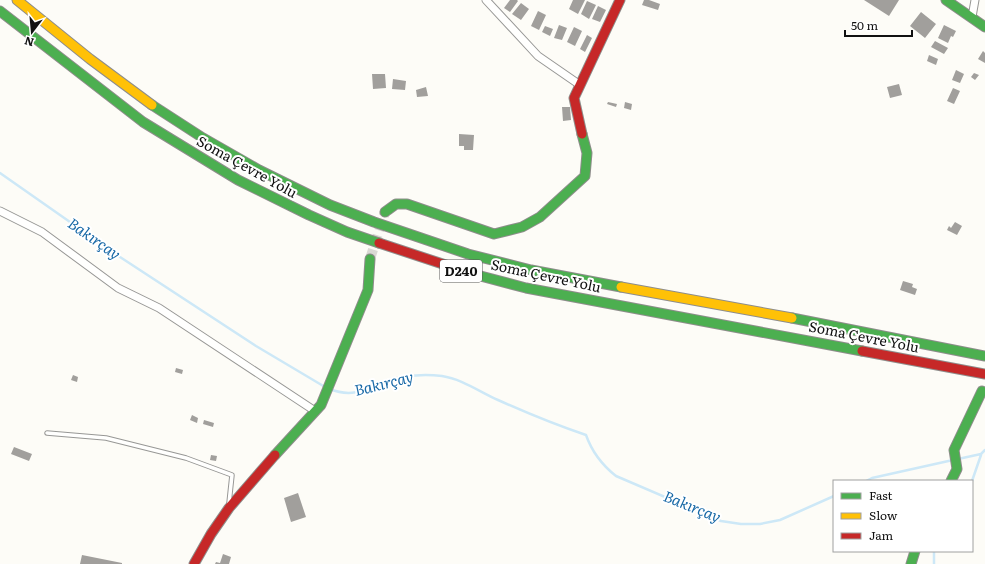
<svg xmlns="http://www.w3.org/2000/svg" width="985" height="564" font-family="Literata,serif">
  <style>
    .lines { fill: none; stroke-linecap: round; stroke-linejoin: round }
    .stream { stroke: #cde8f7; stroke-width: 2.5 }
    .building { fill: #a19f9c }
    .secondary-tunnel { stroke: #dad9d4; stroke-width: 10; stroke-dasharray: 10 5; stroke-linecap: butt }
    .lane-casing { stroke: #979795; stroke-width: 5.5 }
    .street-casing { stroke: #979795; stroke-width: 9 }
    .fast-casing { stroke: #8e8d8b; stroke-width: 11 }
    .slow-casing { stroke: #8e8d8b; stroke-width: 11 }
    .jam-casing { stroke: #8e8d8b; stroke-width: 11 }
    .lane { stroke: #fffffe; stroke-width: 3.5 }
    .street { stroke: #fffffe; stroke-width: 7 }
    .fast { stroke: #4caf50; stroke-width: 9 }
    .slow { stroke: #ffc107; stroke-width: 9 }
    .jam { stroke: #c62828; stroke-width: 9 }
    .labels { text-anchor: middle; stroke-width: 4; stroke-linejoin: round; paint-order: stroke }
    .shield { fill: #fff; stroke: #585858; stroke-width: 1 }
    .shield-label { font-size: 13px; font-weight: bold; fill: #111 }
    .street-label { font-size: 14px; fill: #111; stroke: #fff }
    .water-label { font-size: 15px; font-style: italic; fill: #1768a6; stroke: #fff }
  </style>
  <rect width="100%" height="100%" fill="#fdfcf7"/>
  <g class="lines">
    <path class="stream" d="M0 173 120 257 256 346 325 387
      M330 389C356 400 373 385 397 378 411 375 427 374 442 376 462 379 480 392 498 400 527 413 556 425 586 435 592 452 602 465 616 476L721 521 741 524H760L780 520 834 496
      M958 459 981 454 985 450
      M866 481 872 478 953 460
      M972 481 981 455
      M934 551V564"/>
  </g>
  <path class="building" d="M510 0H517L518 1 510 12 504 8Z
    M573 0H585L578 14 569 9Z
    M644 0H649L660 4 658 10 642 5Z
    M864 0H899L889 16Z
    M587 1 596 5 589 19 581 14Z
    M521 3 529 9 521 20 512 14Z
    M598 6 606 10 600 22 592 19Z
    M538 11 546 15 539 30 531 26Z
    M921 12 936 24 925 38 910 26Z
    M559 25 567 28 562 40 554 38Z
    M944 25 956 31 953 37 951 36 948 43 938 38Z
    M545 26 553 29 550 36 542 32Z
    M574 27 582 31 575 46 567 42Z
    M587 35 592 38 585 52 580 49Z
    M935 41 948 48 944 54 931 47Z
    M983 51 985 53V63L978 59Z
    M929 55 938 59 936 65 927 61Z
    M956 70 964 74 960 83 952 80Z
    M974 73 979 75 975 80 971 77Z
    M372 74H385L386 88 373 89Z
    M393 79 406 81 405 90 392 89Z
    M899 84 902 95 890 98 887 87Z
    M426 87 428 96 417 97 416 90Z
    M953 88 960 91 954 104 947 101Z
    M608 102 617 104 616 107 607 104Z
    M625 102 632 104 631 110 624 108Z
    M562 107H570L571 120 563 121Z
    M459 134 474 135 473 150H464V146H459Z
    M955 222 962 226 957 235 947 230 949 226 951 228Z
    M903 281 913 284 912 287 917 289 915 295 900 290Z
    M176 368 183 370 182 374 175 372Z
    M73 375 78 377 77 382 71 380Z
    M192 415 198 418 197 423 190 420Z
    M204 420 214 423 213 427 203 424Z
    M14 447 32 454 29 461 11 454Z
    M211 455 217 456 216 461 210 460Z
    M298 493 306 517 291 522 284 498Z
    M223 554 231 557 229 564H215L216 562 220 563Z
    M82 555 122 563V564H80Z"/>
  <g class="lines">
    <path class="secondary-tunnel" d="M370 259 385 212"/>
    <defs>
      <path id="lane" d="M47 433 106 438 186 458 232 475 229 503"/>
      <path id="street" d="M486 0 538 56 580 85
        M972 17 975 0
        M0 211 42 232 118 288 159 308 315 411"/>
      <path id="fast" d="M946 0 985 27
        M0 11 143 122 238 180 309 215 347 232 379 243
        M152 105 203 138 259 170 330 205 374 222 468 254 531 270 621 287
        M385 212 396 204H407L494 234 522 227 540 217 585 176 587 153 582 134
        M473 274 526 288 862 351
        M792 318 985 356
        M275 455 321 405 368 290 370 259
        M951 481 957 469 954 450 982 391
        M911 564 915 551"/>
      <path id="slow" d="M17 0 90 59 152 105
        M621 287 792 318"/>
      <path id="jam" d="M582 134 574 98 620 0
        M379 243 473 274
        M862 351 985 374
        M194 564 211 534 229 508 275 455"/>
    </defs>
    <use href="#lane" class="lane-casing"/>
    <use href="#street" class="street-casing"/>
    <use href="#fast" class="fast-casing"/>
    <use href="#slow" class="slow-casing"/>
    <use href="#jam" class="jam-casing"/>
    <use href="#lane" class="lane"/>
    <use href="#street" class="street"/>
    <use href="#fast" class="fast"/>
    <use href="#slow" class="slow"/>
    <use href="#jam" class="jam"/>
  </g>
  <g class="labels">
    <rect class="shield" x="440" y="260" width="42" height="22" rx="3"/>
    <g class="shield-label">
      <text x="461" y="276">D240</text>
    </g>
    <g class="street-label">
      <text transform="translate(247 167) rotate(29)" y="5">Soma Çevre Yolu</text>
      <text transform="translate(546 276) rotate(12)" y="5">Soma Çevre Yolu</text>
      <text transform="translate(864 337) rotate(11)" y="5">Soma Çevre Yolu</text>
    </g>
    <g class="water-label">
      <text transform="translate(94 239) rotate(35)" y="5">Bakırçay</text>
      <text transform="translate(384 384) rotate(-14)" y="5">Bakırçay</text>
      <text transform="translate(692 507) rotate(22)" y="5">Bakırçay</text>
    </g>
  </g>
  <rect x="833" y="480" width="140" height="72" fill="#ffffff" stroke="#a0a0a0"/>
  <rect x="841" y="493" width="20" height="6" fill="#4caf50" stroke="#a0a0a0"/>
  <text x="869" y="500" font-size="12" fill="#111111">Fast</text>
  <rect x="841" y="513" width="20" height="6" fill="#ffc107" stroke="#a0a0a0"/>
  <text x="869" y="520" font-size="12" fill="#111111">Slow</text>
  <rect x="841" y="533" width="20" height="6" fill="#c62828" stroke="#a0a0a0"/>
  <text x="869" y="540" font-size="12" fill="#111111">Jam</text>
  <g transform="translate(32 32) rotate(196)" stroke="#ffffff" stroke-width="3" paint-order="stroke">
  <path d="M0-3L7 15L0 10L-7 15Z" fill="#111111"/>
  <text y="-6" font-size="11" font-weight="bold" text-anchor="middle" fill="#111111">N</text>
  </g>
  <path d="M845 30v6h67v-6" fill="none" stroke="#111111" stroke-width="2"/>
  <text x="851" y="30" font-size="12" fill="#111111" stroke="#ffffff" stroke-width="3" paint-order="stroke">50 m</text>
</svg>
